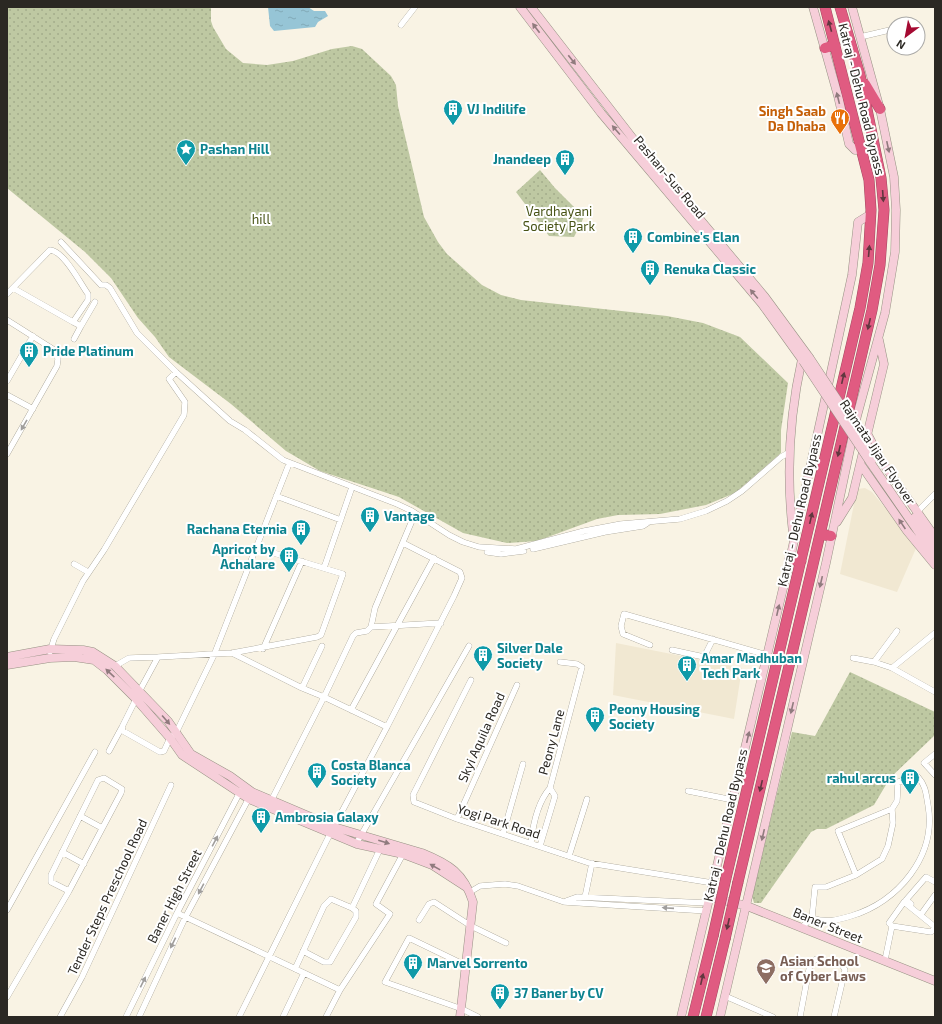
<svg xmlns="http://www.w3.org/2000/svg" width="942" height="1024" font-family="'Exo 2',sans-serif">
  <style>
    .built { fill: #f1e8d2 }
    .grass { fill: url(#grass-dots) }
    .water { fill: url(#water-ripples) }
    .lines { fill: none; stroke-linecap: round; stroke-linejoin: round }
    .street-casing { stroke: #979284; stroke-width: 6 }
    .secondary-casing { stroke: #979284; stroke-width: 9 }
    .highway-casing { stroke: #a14960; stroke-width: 11 }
    .street { stroke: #fff; stroke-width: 5.5 }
    .secondary { stroke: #f6ced9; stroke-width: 8 }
    .highway { stroke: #e05b81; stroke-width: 10 }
    .secondary-bridge-casing { stroke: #979284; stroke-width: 9; stroke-linecap: butt }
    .highway-bridge-casing { stroke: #a14960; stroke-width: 11; stroke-linecap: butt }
    .secondary-bridge { stroke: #f6ced9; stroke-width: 8 }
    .highway-bridge { stroke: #e05b81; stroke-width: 10 }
    .oneway { fill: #61373f }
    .oneway2 { fill: #907b7e }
    .oneway3 { fill: #a09e9c }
    .labels { text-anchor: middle; stroke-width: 4; stroke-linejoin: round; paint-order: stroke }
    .street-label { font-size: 13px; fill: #2b2823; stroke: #fff }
    .culture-label { font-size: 13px; font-weight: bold; fill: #0d838f; stroke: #fff; text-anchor: start }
    .food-label { font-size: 13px; font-weight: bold; fill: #c56008; stroke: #fff; text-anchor: end }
    .park-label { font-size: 13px; fill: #485316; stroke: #fff }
    .education-label { font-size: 13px; font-weight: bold; fill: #785e54; stroke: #fff; text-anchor: start }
  </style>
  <defs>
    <pattern id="grass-dots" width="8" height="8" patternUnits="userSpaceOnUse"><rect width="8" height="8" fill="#bec8a2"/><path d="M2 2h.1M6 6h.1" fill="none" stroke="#a3ac8b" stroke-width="1.8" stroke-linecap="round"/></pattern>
    <pattern id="water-ripples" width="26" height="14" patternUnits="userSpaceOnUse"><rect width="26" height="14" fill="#96c5d6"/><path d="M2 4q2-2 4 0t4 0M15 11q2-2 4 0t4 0" fill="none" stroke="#81a9b7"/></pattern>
  </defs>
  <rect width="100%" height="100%" fill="#f9f3e4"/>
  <path class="built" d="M865 488 872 492 917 546 897 592 840 574 857 489Z
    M616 643 742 668 734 719 613 695Z"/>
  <path class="grass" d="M7 7H211V21L213 27 226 49 243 63 267 65 293 61 332 49 352 46 362 49 391 76 396 85 398 106 424 217 438 242 447 254 482 285 501 295 521 300 667 316 703 323 740 337 788 383 781 430V453L735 493 706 505 660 514 618 515 597 519 537 541 507 543 463 533 399 497 320 471 286 451 231 404 169 357 155 337 138 318 111 278 85 252 7 188Z
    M540 170 555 188 584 217 574 237 549 236 516 192Z
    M850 672 935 712V735L890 778 874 805 826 829H817L811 832 761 903H754L752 896 792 732 815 736Z"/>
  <path class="water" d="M268 7H308L314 11H325L328 16 318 22 315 27 274 31 270 26Z"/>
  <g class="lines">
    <defs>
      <path id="street" d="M401 25 415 7
        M860 37 894 29
        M61 242 101 285H106L110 288 137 333 176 372 230 421 245 430 283 460 397 504 412 511 449 535 463 542 479 547 516 549 584 531 621 524 680 519 706 511 727 501 742 491 781 457 788 453
        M7 294 50 250C64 251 80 283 88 294V300L73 322 13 288
        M7 320 56 351 58 359 57 366 7 454
        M73 322 81 326 74 339
        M81 326 95 302
        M7 381 33 336
        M7 395 33 409
        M276 496 341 520
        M917 512 935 494
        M533 549 605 532 643 526 649 522
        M487 552 501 554 524 551
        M74 564 88 572
        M324 568 351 490
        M371 627 441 623
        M650 645 623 634 621 626 624 614 767 655
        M322 646 302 688 324 697 353 636 356 633 367 631 371 627 375 608 414 516
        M263 649 302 561
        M672 650 704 657 713 639
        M50 652 54 639 83 581 104 550 184 415 185 402 169 379 176 372
        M232 653 302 688
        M853 658 874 662 897 631
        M874 662 892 668 935 633
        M115 666 129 658 158 657
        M892 668 935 692
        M471 680 413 795 414 802 457 819 589 863 713 883
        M139 692 158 657 232 653 317 637 321 635 343 574 257 548
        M136 699 122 727 123 731 160 752 164 751 170 738 176 733 214 655 289 464
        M351 710 434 558
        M109 751 122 727
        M935 754 924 763 935 775
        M688 791 733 800
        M271 801 324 697 387 727 454 596 462 578 460 572 403 543
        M80 816 102 828
        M457 819 517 685
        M503 834 523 764
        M531 843C533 824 537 803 550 788L582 667 577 664 560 662
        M356 844 469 646
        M540 846 555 796 550 788
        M62 852 84 864
        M569 856 587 799
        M470 892 480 886 505 884 518 886 564 902 707 911
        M585 897 592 863
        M566 901 577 897 708 903
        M911 904 906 900 926 877 935 882
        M7 910 95 752
        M177 913 340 990
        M922 913 935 895
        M812 918C826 923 838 920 851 916 898 902 937 856 928 805 926 794 926 786 918 777L898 782 897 801 892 809 893 823 888 846 882 859 856 875
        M419 920 429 904 434 902 471 926 506 943
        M892 926 931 932 935 928
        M802 927 812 918 815 887H826L856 875 838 831 892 809
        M303 951 324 962H330L356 917V911L352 908
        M885 960 892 926 889 923 904 902 935 927
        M467 966 409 938 385 982 462 1009 478 1017
        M295 969 324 906 331 899 352 908 380 849
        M725 996 773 1017
        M7 997 69 891 121 793 122 789 104 778 98 780 51 875V882L69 891
        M60 1017 82 977 171 785
        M126 1017 177 913 241 790
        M139 1017 185 918 250 796
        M239 1017 330 834 387 727
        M283 1017 304 973
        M326 1017 340 990 390 914 376 904 403 854
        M800 1017 810 964 816 959 841 963 845 970 834 1017"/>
      <path id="secondary" d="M520 7 601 113 762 304 803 361
        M531 7 641 149 765 297 809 357
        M813 7 838 96 849 144 855 150 862 149
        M868 435 882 462 935 537
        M870 462 935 556
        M861 465 907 531 935 565
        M915 517 935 546
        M837 522 852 498 884 364 879 340
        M793 533C786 474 789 417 802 359
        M7 657 50 649 83 650 93 652 115 666 168 721 191 754 230 776 252 792 334 827 422 853C449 864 464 873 473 902L460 1017
        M7 665 50 658 74 657 94 660 107 670 136 699 170 738 182 755 249 799 357 844 403 854 432 865 466 887
        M710 897 747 906 935 981
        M681 1017 790 559 821 418 852 275 858 222 871 214
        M720 1017 826 563 857 416 885 313 895 252 896 210 894 177 880 109 852 7"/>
      <path id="highway" d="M825 48 835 45
        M865 84 880 109
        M820 534 831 536
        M790 559 801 561
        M726 878 811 517 860 308 868 263 871 210 869 180 825 7
        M738 882 811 573 872 310 880 265 884 210 881 178 860 75 840 7
        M693 1017 713 936
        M706 1017 725 939"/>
    </defs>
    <use href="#street" class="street-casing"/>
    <use href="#secondary" class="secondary-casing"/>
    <use href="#highway" class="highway-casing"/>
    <use href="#street" class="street"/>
    <use href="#secondary" class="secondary"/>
    <use href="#highway" class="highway"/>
    <defs>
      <path id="secondary-bridge" d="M809 357 876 458
        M803 361 870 462"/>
      <path id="highway-bridge" d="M713 936 726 878
        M725 939 738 882"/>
    </defs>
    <use href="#secondary-bridge" class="secondary-bridge-casing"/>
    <use href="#highway-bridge" class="highway-bridge-casing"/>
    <use href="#secondary-bridge" class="secondary-bridge"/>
    <use href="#highway-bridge" class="highway-bridge"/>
  </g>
  <defs><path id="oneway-solid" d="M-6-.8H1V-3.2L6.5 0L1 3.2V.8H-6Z"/></defs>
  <g class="oneway">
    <use href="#oneway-solid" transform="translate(830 26) rotate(-105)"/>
    <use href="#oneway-solid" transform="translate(883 196) rotate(86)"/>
    <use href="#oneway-solid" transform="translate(869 251) rotate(-85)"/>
    <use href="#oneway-solid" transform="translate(869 324) rotate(103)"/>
    <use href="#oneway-solid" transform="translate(843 378) rotate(-77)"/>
    <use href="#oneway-solid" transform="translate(839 451) rotate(103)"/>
    <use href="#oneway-solid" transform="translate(811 518) rotate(-77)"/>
    <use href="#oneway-solid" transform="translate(761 786) rotate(103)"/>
    <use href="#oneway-solid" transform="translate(728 924) rotate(103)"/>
    <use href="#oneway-solid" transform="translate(702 979) rotate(-77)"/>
  </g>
  <g class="oneway2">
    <use href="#oneway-solid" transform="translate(536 28) rotate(-127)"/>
    <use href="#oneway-solid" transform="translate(572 60) rotate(52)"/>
    <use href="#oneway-solid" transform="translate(838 98) rotate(-104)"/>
    <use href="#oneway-solid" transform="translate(616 130) rotate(-131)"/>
    <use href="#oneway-solid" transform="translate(888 147) rotate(78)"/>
    <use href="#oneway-solid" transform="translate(754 294) rotate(-130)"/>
    <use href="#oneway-solid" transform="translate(902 524) rotate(-124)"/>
    <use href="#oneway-solid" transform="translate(821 582) rotate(103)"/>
    <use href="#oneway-solid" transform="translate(778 610) rotate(-77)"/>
    <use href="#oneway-solid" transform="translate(110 673) rotate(-137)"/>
    <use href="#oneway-solid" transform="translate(792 708) rotate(103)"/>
    <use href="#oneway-solid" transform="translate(166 720) rotate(49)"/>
    <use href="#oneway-solid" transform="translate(748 737) rotate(-77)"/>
    <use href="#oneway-solid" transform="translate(763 835) rotate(103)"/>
    <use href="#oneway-solid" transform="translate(384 842) rotate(17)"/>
    <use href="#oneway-solid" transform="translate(435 867) rotate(-151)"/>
  </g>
  <g class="oneway3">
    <use href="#oneway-solid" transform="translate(24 425) rotate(120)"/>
    <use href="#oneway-solid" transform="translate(215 841) rotate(-62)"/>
    <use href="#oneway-solid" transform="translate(201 889) rotate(118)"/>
    <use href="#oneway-solid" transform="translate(668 908) rotate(-176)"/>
    <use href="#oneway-solid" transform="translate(173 943) rotate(116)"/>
    <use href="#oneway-solid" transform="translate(143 982) rotate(-64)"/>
  </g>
  <defs>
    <symbol id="building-pin" viewBox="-11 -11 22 30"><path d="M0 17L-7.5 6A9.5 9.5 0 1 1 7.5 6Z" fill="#0f9aa8" stroke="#fff"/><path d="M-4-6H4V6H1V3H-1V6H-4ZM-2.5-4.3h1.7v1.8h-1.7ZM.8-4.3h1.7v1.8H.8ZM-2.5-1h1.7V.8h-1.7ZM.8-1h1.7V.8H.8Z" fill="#fff"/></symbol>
    <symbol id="restaurant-pin" viewBox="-11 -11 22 30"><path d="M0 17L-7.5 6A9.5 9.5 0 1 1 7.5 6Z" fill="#e8710a" stroke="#fff"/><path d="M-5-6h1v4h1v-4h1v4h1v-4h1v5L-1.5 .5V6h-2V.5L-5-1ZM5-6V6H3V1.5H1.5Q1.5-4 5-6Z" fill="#fff"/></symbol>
    <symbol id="sight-pin" viewBox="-11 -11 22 30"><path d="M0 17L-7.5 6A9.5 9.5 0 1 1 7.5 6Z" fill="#0f9aa8" stroke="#fff"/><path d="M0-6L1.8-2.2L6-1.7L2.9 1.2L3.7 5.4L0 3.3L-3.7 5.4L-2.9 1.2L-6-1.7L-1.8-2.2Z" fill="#fff"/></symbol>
    <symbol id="university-pin" viewBox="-11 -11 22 30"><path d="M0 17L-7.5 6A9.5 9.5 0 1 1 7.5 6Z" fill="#8d6e63" stroke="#fff"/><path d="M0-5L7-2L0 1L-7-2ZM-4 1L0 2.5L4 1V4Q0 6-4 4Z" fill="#fff"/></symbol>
  </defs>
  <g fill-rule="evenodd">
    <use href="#building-pin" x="442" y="98" width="22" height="30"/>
    <use href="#restaurant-pin" x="829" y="107" width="22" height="30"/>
    <use href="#sight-pin" x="175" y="138" width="22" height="30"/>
    <use href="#building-pin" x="554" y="148" width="22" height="30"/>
    <use href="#building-pin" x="622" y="226" width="22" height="30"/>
    <use href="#building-pin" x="639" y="258" width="22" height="30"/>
    <use href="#building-pin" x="18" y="340" width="22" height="30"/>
    <use href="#building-pin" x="359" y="505" width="22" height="30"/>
    <use href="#building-pin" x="290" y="518" width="22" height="30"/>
    <use href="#building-pin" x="278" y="545" width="22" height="30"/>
    <use href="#building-pin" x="472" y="644" width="22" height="30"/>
    <use href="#building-pin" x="676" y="654" width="22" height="30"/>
    <use href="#building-pin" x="584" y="705" width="22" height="30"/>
    <use href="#building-pin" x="306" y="761" width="22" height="30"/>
    <use href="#building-pin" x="899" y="767" width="22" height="30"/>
    <use href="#building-pin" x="250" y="806" width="22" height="30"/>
    <use href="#building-pin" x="402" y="952" width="22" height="30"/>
    <use href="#university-pin" x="755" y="957" width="22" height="30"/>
    <use href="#building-pin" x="489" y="982" width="22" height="30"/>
  </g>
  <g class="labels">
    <g class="street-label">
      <text transform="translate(862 99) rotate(76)" y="5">Katraj - Dehu Road Bypass</text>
      <text transform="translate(670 177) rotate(50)" y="5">Pashan-Sus Road</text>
      <text transform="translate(878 452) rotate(56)" y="5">Rajmata Jijau Flyover</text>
      <text transform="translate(799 510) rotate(-77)" y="5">Katraj - Dehu Road Bypass</text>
      <text transform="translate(481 737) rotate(-66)" y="5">Skyi Aquila Road</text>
      <text transform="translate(551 742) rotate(-75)" y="5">Peony Lane</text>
      <text transform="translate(499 821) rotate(18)" y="5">Yogi Park Road</text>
      <text transform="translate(725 825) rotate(-77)" y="5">Katraj - Dehu Road Bypass</text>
      <text transform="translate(174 896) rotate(-63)" y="5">Baner High Street</text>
      <text transform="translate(107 897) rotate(-65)" y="5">Tender Steps Preschool Road</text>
      <text transform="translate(828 925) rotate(22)" y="5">Baner Street</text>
    </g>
    <g class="culture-label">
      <text x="467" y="114">VJ Indilife</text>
      <text x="200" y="154">Pashan Hill</text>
      <text x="551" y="164" text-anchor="end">Jnandeep</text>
      <text x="647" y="242">Combine's Elan</text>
      <text x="664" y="274">Renuka Classic</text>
      <text x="43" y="356">Pride Platinum</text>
      <text x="384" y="521">Vantage</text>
      <text x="287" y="534" text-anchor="end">Rachana Eternia</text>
      <text x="275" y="554" text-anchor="end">Apricot by<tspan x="275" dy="15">Achalare</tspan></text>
      <text x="497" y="653">Silver Dale<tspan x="497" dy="15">Society</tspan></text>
      <text x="701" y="663">Amar Madhuban<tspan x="701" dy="15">Tech Park</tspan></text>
      <text x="609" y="714">Peony Housing<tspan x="609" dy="15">Society</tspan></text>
      <text x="331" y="770">Costa Blanca<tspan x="331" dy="15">Society</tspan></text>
      <text x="896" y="783" text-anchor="end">rahul arcus</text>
      <text x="275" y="822">Ambrosia Galaxy</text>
      <text x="427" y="968">Marvel Sorrento</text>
      <text x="514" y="998">37 Baner by CV</text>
    </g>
    <g class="food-label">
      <text x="826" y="116">Singh Saab<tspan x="826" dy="15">Da Dhaba</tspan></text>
    </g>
    <g class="park-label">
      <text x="559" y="216">Vardhayani<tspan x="559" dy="15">Society Park</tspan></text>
      <text x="261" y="224">hill</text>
    </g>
    <g class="education-label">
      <text x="780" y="966">Asian School<tspan x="780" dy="15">of Cyber Laws</tspan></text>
    </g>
  </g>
  <rect width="942" height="1024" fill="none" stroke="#2b2823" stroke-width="16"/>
  <g transform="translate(906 36) rotate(212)"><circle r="19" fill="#ffffff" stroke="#aaa9a7"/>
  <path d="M0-3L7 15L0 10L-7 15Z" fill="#a50a32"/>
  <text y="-6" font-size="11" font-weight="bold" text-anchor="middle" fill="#2b2823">N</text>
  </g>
</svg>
